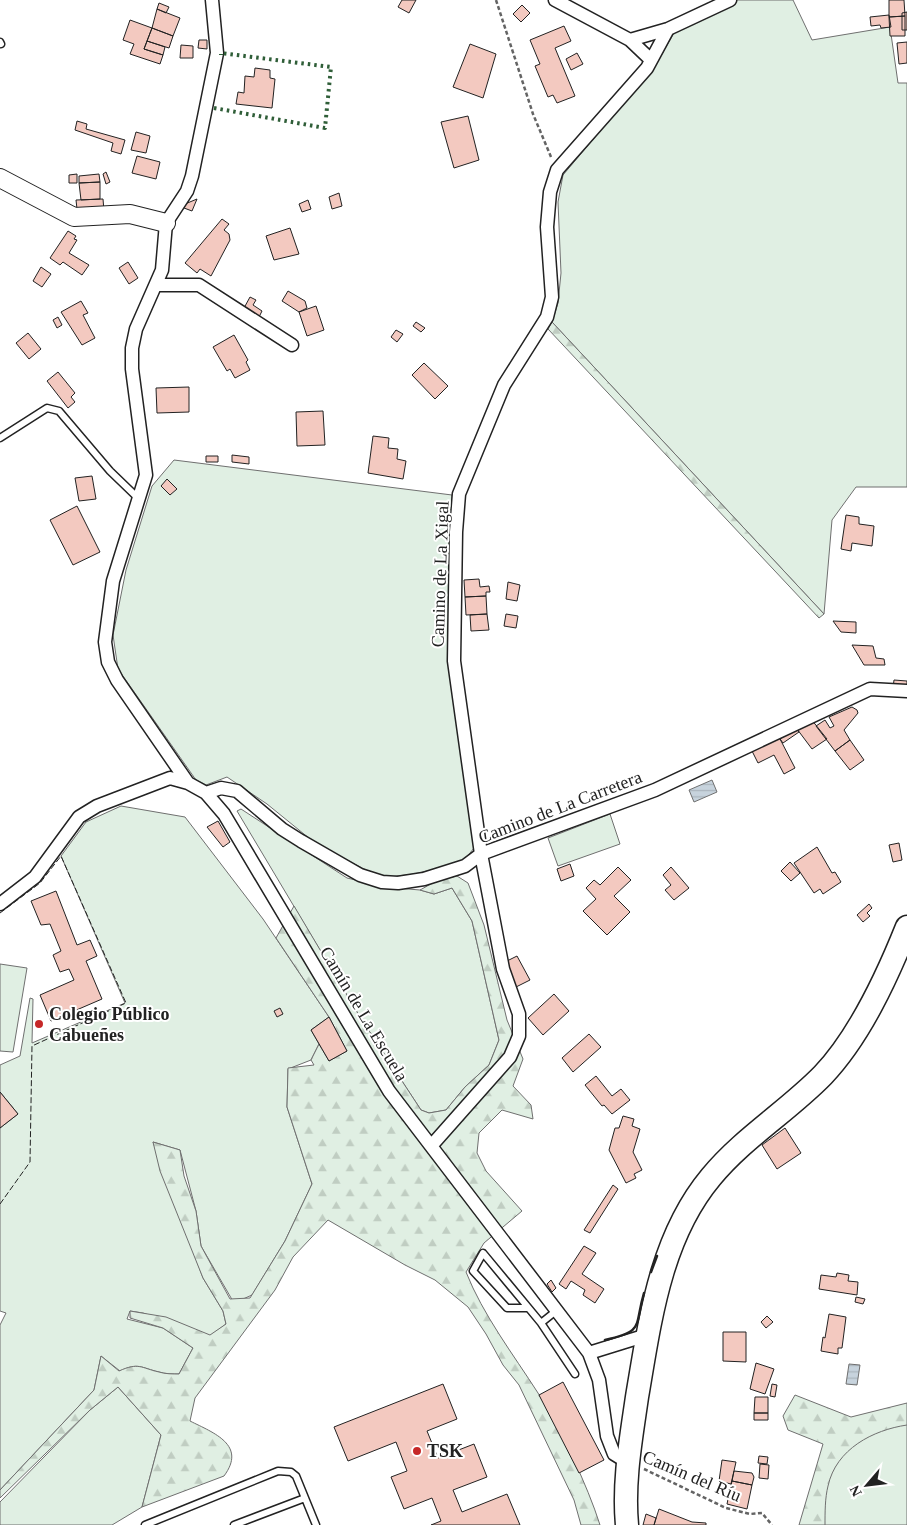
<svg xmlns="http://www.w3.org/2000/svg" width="907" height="1525" font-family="'Times New Roman',serif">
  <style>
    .grass { fill: #e0efe3; stroke: #6f6f6f }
    .forest { fill: url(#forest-firs); stroke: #6f6f6f }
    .water { fill: url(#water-rules); stroke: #6f6f6f }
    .building { fill: #f3c9c0; stroke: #222 }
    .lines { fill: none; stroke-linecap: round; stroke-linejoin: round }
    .lane-casing { stroke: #222; stroke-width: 9 }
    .street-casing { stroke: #222; stroke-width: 15 }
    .secondary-casing { stroke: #222; stroke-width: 20 }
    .highway-casing { stroke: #222; stroke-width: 25 }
    .path { stroke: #646464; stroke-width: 2.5; stroke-dasharray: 4 2.5; stroke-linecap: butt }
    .lane { stroke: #fff; stroke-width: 6 }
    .street { stroke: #fff; stroke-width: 12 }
    .secondary { stroke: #fff; stroke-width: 18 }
    .highway { stroke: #fff; stroke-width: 22 }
    .hedge { stroke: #2f5e38; stroke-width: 4; stroke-dasharray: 2.5 4; stroke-linecap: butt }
    .fence { stroke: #222; stroke-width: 1; stroke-dasharray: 6 2.5; stroke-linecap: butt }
    .wall { stroke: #222; stroke-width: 2.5 }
    .poi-dot { fill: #c62828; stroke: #fff; stroke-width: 2 }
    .labels { text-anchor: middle; stroke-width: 4; stroke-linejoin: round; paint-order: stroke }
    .street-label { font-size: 18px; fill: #222; stroke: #fff }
    .poi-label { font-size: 18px; font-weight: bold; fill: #222; stroke: #fff; text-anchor: start }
  </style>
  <defs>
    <pattern id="forest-firs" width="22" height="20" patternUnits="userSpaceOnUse" patternTransform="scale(1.25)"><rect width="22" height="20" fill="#e0efe3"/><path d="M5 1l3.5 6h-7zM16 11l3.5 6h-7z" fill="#c0cdc2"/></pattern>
    <pattern id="water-rules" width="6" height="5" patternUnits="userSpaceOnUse" patternTransform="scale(1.25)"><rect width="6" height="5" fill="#c7d3dd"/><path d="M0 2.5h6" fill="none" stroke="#abb5bd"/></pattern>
  </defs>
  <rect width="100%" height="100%" fill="#fff"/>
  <path class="grass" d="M737 0H793L812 40 890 27 898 83H907V487H856L832 520 824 614 552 322 558 303 561 273 558 202 563 175 655 66 674 33Z
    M174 460 452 495 448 645 474 848 462 863 414 874 381 878 315 843 267 804 227 777 206 785 196 780 118 669 113 635 126 570 152 486Z
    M121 806 185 817 263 919 329 1017 311 1030 319 1044 311 1060 288 1069 287 1107 312 1184 285 1241 252 1295 234 1303 201 1246 196 1211 180 1150 153 1142 203 1278 223 1311 226 1324 210 1336 143 1313 130 1311 127 1319 163 1328 193 1348 179 1374C173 1374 165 1374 159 1372 141 1368 139 1362 120 1371L101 1356 94 1390 0 1490V1325L6 1313 0 1311V1128L18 1114 0 1092V1065L20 1056 30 998 33 999 32 1043 125 1003 61 856 86 822Z
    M241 809 347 878 385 887 420 890 434 894 452 888 472 921 499 1040 489 1065 465 1087 446 1110 429 1113 421 1110 360 1017 237 811Z
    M610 814 620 844 558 866 548 838Z
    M0 964 27 968 13 1052 0 1051Z
    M118 1387 161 1435 142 1507 112 1525H0V1502L90 1410Z
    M907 1416V1525H817L821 1490 859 1425Z"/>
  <path class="forest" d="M552 322 824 614 819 618 548 329Z
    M457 876 468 883 484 925 507 1020 523 1059 513 1086 531 1105 533 1119 502 1110 479 1133 477 1153 486 1171 522 1211 484 1243 466 1272C483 1315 513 1354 538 1393 561 1430 587 1484 600 1525H581L574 1500 519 1385 503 1365 486 1334 468 1307 435 1280 405 1265 328 1220 293 1257 275 1290 195 1398 190 1421C214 1433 247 1445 224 1476L142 1507 161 1435 118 1387 90 1410 0 1498V1490L94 1390 101 1356 119 1371C139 1362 141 1368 159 1372 165 1374 173 1374 179 1374L193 1348 163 1328 130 1318V1311L166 1317 210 1335 226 1324 223 1311 203 1278 160 1171 153 1142 180 1150 184 1176 196 1211 201 1246 230 1299 250 1298 285 1241 312 1184 287 1107 288 1068 314 1065 311 1060 319 1044 329 1061 347 1051 329 1017 276 938 294 906 360 1017 421 1110 429 1113 446 1110 465 1087 489 1065 499 1040 472 921 452 888 434 894 420 890 438 880Z
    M795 1395 851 1417 907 1403V1425C873 1430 836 1449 828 1486 825 1498 825 1512 825 1525H799L823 1444 788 1430 783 1416Z"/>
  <path class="water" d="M712 780 717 792 694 802 689 790Z
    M849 1364 860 1365 857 1385 846 1384Z"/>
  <path class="building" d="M402 0H416L409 13 398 7Z
    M889 0H904L905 16 889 17Z
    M159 3 169 7 166 13 157 9Z
    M522 5 530 13 521 22 513 14Z
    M157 9 180 18 173 36 152 28Z
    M907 12V30H902V13Z
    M889 15 891 27 881 28 880 25 871 26 870 17Z
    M905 16V36H890L889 17Z
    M130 20 152 28 144 49 163 55 160 64 130 54 134 44 123 40Z
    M564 26 571 41 555 48 575 96 557 103 553 95 548 97 535 66 540 64 530 40Z
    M152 28 173 36 169 48 147 41Z
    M199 40H207V49L198 48Z
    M147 41 165 47 163 55 144 49Z
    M907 42V63L899 64 897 43Z
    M470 44 496 54 483 98 453 87Z
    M181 45 193 46V58H180Z
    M577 53 583 64 571 70 566 59Z
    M255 68 270 70V78L275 79 272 108 236 104 238 92 244 93 245 76 254 77Z
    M468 116 479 160 454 168 441 122Z
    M77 121 87 124 86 129 125 140 121 154 111 151 113 143 75 130Z
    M136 132 150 136 146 153 131 150Z
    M137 156 160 162 156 179 132 173Z
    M106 172 110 182 106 184 103 174Z
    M77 174V183H69V175Z
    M99 174 100 182 79 183V176Z
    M100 182V199L81 200 79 183Z
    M339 193 342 206 332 209 329 197Z
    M103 199 104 211 77 209 76 200Z
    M197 199 192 211 184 208 185 204Z
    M308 200 311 209 302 212 299 204Z
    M222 219 229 224 224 230 229 234 230 240 211 276 200 269 197 273 185 263Z
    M290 228 299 254 274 260 266 236Z
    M68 231 76 236 74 239 77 240 69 253 89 265 82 275 63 262 60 265 50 258Z
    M128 262 138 278 129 284 119 268Z
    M41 267 51 274 42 287 33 281Z
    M288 291 305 301 307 308 299 312 282 301Z
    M250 297 256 300 253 305 262 311 259 317 244 308Z
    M81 301 88 313 83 315 95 338 82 345 61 312Z
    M316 306 324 330 307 336 299 312Z
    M58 317 62 325 57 328 53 320Z
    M416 322 425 328 421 332 413 326Z
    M396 330 403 334 397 342 391 337Z
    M28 333 41 349 29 359 16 343Z
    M234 335 248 360 246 362 250 370 235 378 230 369 227 371 213 347Z
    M424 363 448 386 435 399 412 375Z
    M58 372 75 393 71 397 75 402 68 408 47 381Z
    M189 387V412L157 413 156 388Z
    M323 411 325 445 297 446 296 412Z
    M373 436 389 438 388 448 398 449 397 459 406 461 403 479 368 473Z
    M232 455 249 457V464L232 462Z
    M206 456H218V462H206Z
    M92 476 96 499 79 501 75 478Z
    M167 479 177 489 170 495 161 486Z
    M77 506 100 552 73 565 50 520Z
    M846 515 859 517V524L874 526 872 546 852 543 851 551 841 549Z
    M479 579 480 587 489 586 490 592H486V596L465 597 464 580Z
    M508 582 520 585 517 601 506 599Z
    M486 596 487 614 466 615 465 597Z
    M487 614 489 630 471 631 470 615Z
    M506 614 518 616 516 628 504 626Z
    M833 621 856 622V633L841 632Z
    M852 645 873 646 876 658 884 659 885 665H864Z
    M894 680 907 681V689L893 688Z
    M852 707 857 710 858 713 844 730 850 740 835 751 816 726 825 720 830 728 834 726 829 717Z
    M811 719 827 739 812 749 797 729Z
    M796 728 799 732 783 743 780 739Z
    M779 737 795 768 784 774 774 755 758 763 752 751Z
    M850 740 864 760 850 770 835 751Z
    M218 821 230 842 223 847 207 827Z
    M899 843 902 860 893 862 889 845Z
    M817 847 832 873 835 872 841 882 823 894 820 889 814 893 794 863Z
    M790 862 800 873 791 881 781 871Z
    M570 864 574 876 561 881 557 869Z
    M618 867 631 880 614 896 630 912 607 935 583 911 596 899 586 888 594 880 600 885Z
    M671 867 689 888 674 900 665 890 671 885 663 875Z
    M56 891 77 945 90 940 97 956 86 961 102 999 51 1021 40 995 74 980 69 969 60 972 53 955 61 951 50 924 41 925 31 901Z
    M869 904 872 908 867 913 870 916 863 922 857 915Z
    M517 956 530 980 516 987 503 963Z
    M554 994 569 1011 543 1035 528 1018Z
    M280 1008 283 1014 277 1017 274 1011Z
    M329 1017 347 1051 329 1061 311 1030Z
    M589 1034 601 1047 573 1072 562 1058Z
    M596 1076 612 1096 621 1089 630 1100 612 1114 604 1105 602 1106 585 1085Z
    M0 1092 18 1114 0 1128Z
    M623 1116 634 1119 632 1126 640 1129 633 1152 642 1170 634 1174 636 1178 626 1183 609 1150 615 1128H619Z
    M785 1128 801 1153 777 1169 762 1145Z
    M613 1185 618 1189 590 1233 584 1230Z
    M584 1246 596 1253 582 1274 604 1289 595 1303 583 1295 585 1290 571 1281 566 1289 559 1284Z
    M837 1273 849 1275 848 1281 858 1282 857 1295 819 1289 821 1275 836 1277Z
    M551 1280 556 1288 552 1292 547 1284Z
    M856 1297 865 1299 863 1304 855 1302Z
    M829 1314 846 1317 842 1348H838V1354L821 1351 823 1337 825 1338Z
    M767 1316 773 1322 766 1328 761 1322Z
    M723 1332H746V1362L723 1361Z
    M756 1363 774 1369 765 1394 750 1389Z
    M563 1382 604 1460 579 1473 539 1395Z
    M443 1384 457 1419 427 1431 438 1458 474 1444 487 1477 453 1490 462 1512 507 1494 520 1525H431L441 1521 432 1498 404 1509 391 1477 407 1471 396 1442 348 1461 334 1427Z
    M772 1384 777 1385 775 1397 770 1396Z
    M755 1397H768V1413H754Z
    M754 1413H768V1420H754Z
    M759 1456 768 1457 767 1464 758 1463Z
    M722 1460 736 1462 731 1484 719 1481Z
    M760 1464 769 1465 768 1479 759 1478Z
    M734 1471 752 1473 754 1477 752 1485 732 1481Z
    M732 1481 752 1485 747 1509 727 1504Z
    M659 1509 692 1522 706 1523V1525H654Z
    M646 1514 656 1518 654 1525H643Z"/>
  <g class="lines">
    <defs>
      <path id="lane" d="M0 42 1 44
        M0 438 47 408 59 411 110 471 139 499
        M528 1308H507L473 1271 483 1253 541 1323
        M556 1311 541 1323 575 1374
        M145 1525 278 1471 291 1472 296 1476 316 1525
        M234 1525 305 1498"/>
      <path id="street" d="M555 0 630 40 668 29 730 0
        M630 40 651 60
        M157 285H199L292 345
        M188 783 117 680 108 662 105 642 113 581 146 475 132 369V348L136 329 162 270 166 223 187 191 192 176 217 53 212 0
        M206 793 221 788 237 791 282 829 301 841 360 875 382 882 398 883 424 879 465 866 481 854 655 790 870 689 907 691
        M0 904 35 877 79 817 97 806 170 778 188 783 206 793 224 814 389 1091 589 1353 599 1380 607 1436 614 1454 627 1462
        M432 1145 510 1057 519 1036V1014L503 969 481 854 454 661 456 532 459 494 504 385 547 317 552 297 547 227 550 192 557 170 647 68 668 29
        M589 1353 647 1335"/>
      <path id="secondary" d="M0 178 74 217 130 214 166 223"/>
      <path id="highway" d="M627 1525C623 1482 631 1439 637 1397 650 1321 660 1238 711 1177 743 1138 788 1111 823 1075 860 1036 887 977 907 927"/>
    </defs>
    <use href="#lane" class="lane-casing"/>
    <use href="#street" class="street-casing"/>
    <use href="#secondary" class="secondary-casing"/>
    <use href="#highway" class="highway-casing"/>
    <path class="path" d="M496 0 533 114 551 157
      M644 1469 726 1508 750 1514 762 1513 772 1525"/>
    <use href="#lane" class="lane"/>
    <use href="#street" class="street"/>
    <use href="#secondary" class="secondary"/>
    <use href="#highway" class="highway"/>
    <path class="hedge" d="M214 108 325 128 331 67 221 53V55"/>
    <path class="fence" d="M0 913 40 883 61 856 126 1003 32 1046 30 1162 0 1204"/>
    <path class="wall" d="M651 1272 657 1256
      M605 1340C645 1331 634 1327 644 1293"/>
  </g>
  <g class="poi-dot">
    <circle cx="39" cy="1024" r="5"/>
    <circle cx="417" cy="1451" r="5"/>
  </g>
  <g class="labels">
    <g class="street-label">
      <text transform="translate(440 574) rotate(-88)" y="6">Camino de La Xigal</text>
      <text transform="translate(560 807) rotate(-21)" y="6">Camino de La Carretera</text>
      <text transform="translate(364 1014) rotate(59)" y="6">Camín de La Escuela</text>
      <text transform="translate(692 1476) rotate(23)" y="6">Camín del Ríu</text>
    </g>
    <g class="poi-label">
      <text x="49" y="1020">Colegio Público<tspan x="49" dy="21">Cabueñes</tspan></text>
      <text x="427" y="1457">TSK</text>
    </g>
  </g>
  <g transform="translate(867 1485) rotate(242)" stroke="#ffffff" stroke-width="4" paint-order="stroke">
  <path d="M0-4L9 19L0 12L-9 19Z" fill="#222222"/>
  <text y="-8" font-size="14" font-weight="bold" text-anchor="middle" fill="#222222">N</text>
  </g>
</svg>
